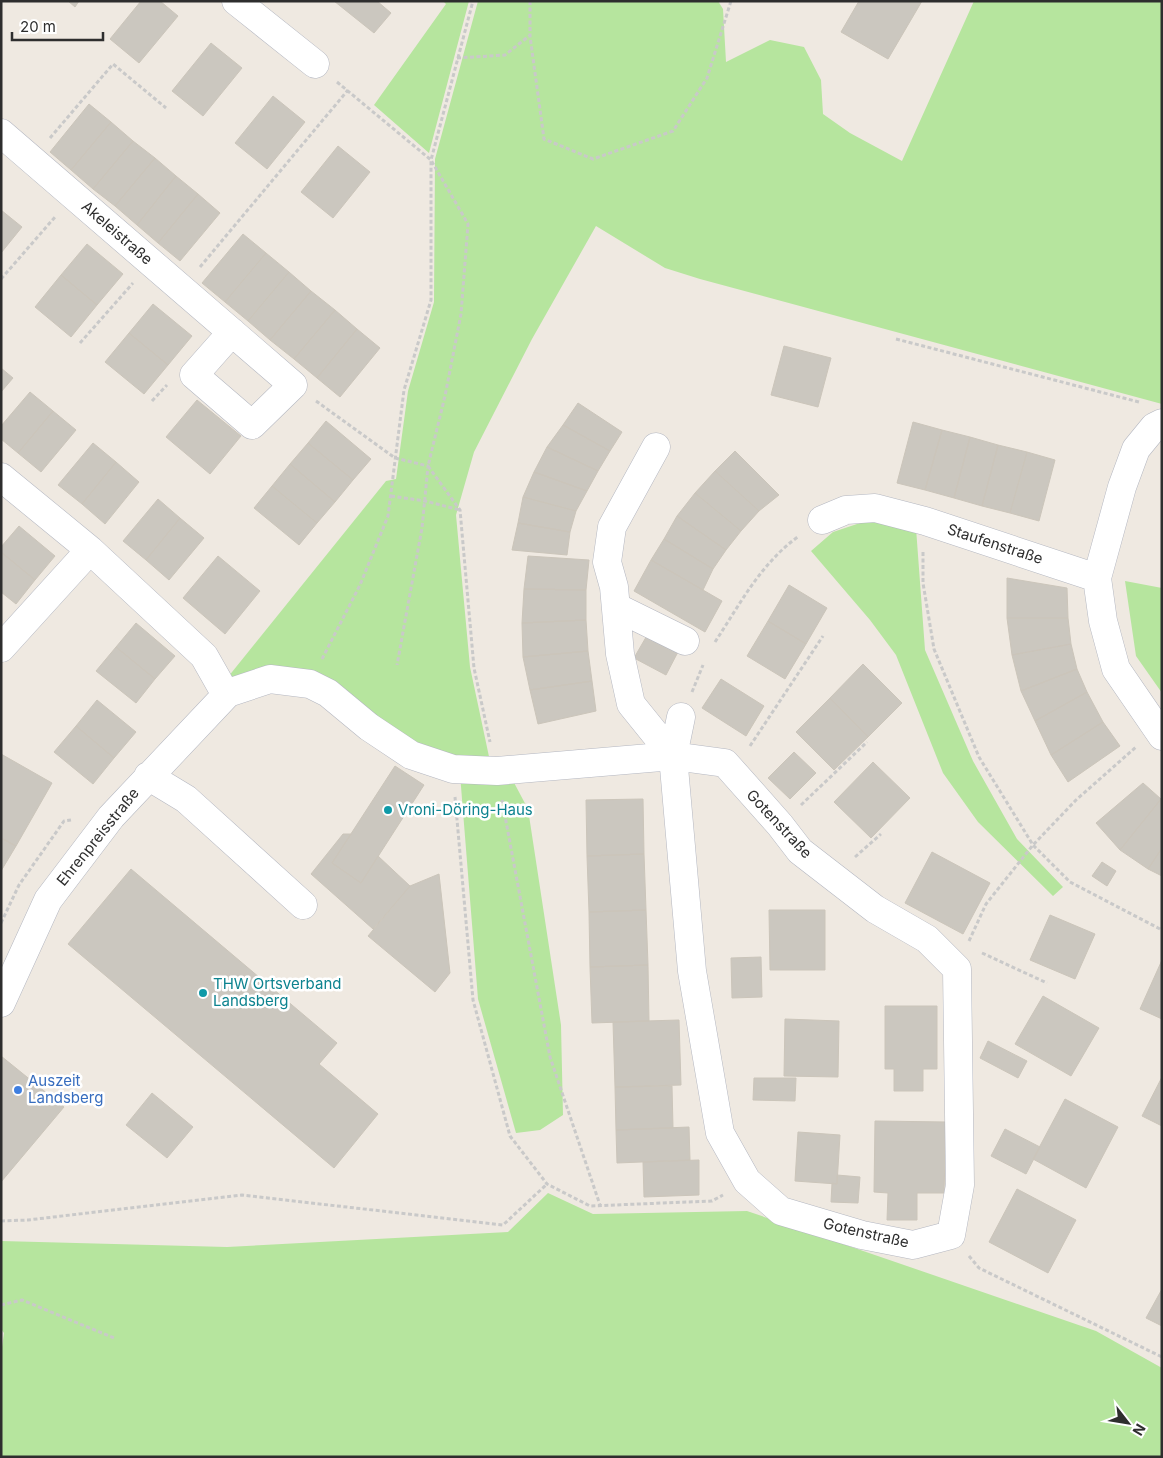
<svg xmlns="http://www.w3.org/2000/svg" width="1163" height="1458" font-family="Inter,sans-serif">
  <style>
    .green { fill: #b6e59e }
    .building { fill: #cbc7bf; stroke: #cbc5ba }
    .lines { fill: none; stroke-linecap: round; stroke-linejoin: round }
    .minor-casing { stroke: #b4b7c1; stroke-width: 29 }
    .path { stroke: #c9c9c9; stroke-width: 3; stroke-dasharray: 4 2.5; stroke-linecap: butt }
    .minor { stroke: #fff; stroke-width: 28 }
    .culture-dot { fill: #0f9aa8; stroke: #fff; stroke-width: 2 }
    .shop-dot { fill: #3f7fe0; stroke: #fff; stroke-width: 2 }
    .labels { text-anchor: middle; stroke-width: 5; stroke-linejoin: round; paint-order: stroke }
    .street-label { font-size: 15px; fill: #2e2e2e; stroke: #fff }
    .culture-label { font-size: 15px; fill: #0d838f; stroke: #fff; text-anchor: start }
    .shop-label { font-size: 15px; fill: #366cbe; stroke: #fff; text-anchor: start }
  </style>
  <rect width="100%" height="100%" fill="#efe9e1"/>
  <path class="green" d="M443 1H469L429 153 374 105 446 4Z
    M478 1H718L723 9 726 62 770 40 804 47 821 80 823 114 850 133 902 161 974 1H1162V404L700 279 665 268 596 226 532 339 474 452 456 515 470 667 491 766 414 751 354 707 236 682 228 677 386 481 396 479 408 391 434 302 435 159Z
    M878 517 916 528 925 650 973 761 1017 839 1063 887 1053 896 978 822 943 773 896 655 870 620 811 551 833 532Z
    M1125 581 1162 588V693L1136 656Z
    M460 774 511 777 528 809 561 1025 563 1115 540 1130 516 1133 478 999Z
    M548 1193 593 1214 747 1211 1096 1331 1162 1368V1457H2L1 1354 4 1333 1 1329V1241L227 1247 508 1232Z"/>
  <path class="building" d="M68 1H79L75 7Z
    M141 1H160L178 16 139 63 110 39Z
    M334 1H377L391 13 374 33Z
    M859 1H922L888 59 841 32Z
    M211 43 242 68 203 116 172 91Z
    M273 96 305 122 267 169 235 143Z
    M89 104 111 122 71 170 50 152Z
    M111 122 133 141 93 189 71 170Z
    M133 141 155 158 115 206 93 189Z
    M338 146 370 172 333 218 301 192Z
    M155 158 176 176 137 225 115 206Z
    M176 176 198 194 158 243 137 225Z
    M198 194 220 213 180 261 158 243Z
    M1 210 22 227 1 253Z
    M243 234 266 253 225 302 202 283Z
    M87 244 123 274 97 305 61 275Z
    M266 253 289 272 248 321 225 302Z
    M289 272 311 291 270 340 248 321Z
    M61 275 97 305 71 337 35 307Z
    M311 291 335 310 294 359 270 340Z
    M153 304 192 336 168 365 129 333Z
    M335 310 357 329 317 378 294 359Z
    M357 329 380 348 340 397 317 378Z
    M129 333 168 365 144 394 105 362Z
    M784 346 831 358 818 407 771 395Z
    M1 368 13 378 1 392Z
    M30 392 53 411 18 453 1 439V426Z
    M197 400 241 436 210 474 166 437Z
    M578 403 622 432 610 451 563 425Z
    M53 411 76 430 41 472 18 453Z
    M326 421 371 459 353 480 308 443Z
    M913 422 942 430 925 490 897 483Z
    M563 425 610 451 598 471 547 447Z
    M942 430 970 437 954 498 925 490Z
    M970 437 998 445 982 506 954 498Z
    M93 443 116 462 82 504 58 485Z
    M308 443 353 480 335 502 290 464Z
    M998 445 1027 452 1010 513 982 506Z
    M547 447 598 471 587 491 534 472Z
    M735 451 779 495 759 511 715 471Z
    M1027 452 1055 460 1039 521 1010 513Z
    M116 462 139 482 105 524 82 504Z
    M290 464 335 502 317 523 272 486Z
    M715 471 759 511 741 531 695 493Z
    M534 472 587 491 576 511 523 497Z
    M272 486 317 523 299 545 254 508Z
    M695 493 741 531 726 550 677 516Z
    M523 497 576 511 570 532 518 523Z
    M158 499 180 518 146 560 123 541Z
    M677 516 726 550 713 569 664 539Z
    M180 518 204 538 169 580 146 560Z
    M518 523 570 532 567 555 512 550Z
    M19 526 55 556 35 580 1 552V547Z
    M664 539 713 569 703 590 651 560Z
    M1 552 35 580 16 604 1 592Z
    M218 556 260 591 225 634 183 598Z
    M528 556 589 560 586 590 524 589Z
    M651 560 722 601 705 632 634 591Z
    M1007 578 1067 588 1068 618H1007Z
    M789 585 827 608 806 644 768 621Z
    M524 589 586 590V620L522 623Z
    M1007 618H1068L1071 644 1012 655Z
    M586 620 588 651 523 657 522 623Z
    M768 621 806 644 785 679 747 656Z
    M136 623 175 656 155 679 116 647Z
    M649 632 680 648 666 675 634 658Z
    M1071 644 1077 669 1021 691 1012 655Z
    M116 647 155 679 136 703 96 671Z
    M588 651 592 681 530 690 523 657Z
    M863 664 902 703 868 737 830 698Z
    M1077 669 1087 692 1035 721 1021 691Z
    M721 679 764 706 746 736 702 708Z
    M592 681 596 711 538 724 530 690Z
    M1087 692 1103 722 1051 755 1035 721Z
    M830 698 868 737 834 770 796 732Z
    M97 700 136 732 114 758 76 726Z
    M1103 722 1120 746 1068 782 1051 755Z
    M76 726 114 758 93 784 54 752Z
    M794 752 816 773 790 799 768 778Z
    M1 754 52 783 16 846 1 838Z
    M873 762 910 798 871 838 834 802Z
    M395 766 424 785 361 883 332 863Z
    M1143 783 1161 799 1120 850 1096 823Z
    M643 799 644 854 587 856 586 800Z
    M1161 799 1162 848 1148 869 1120 850Z
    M343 834H351L332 863 361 883 378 856 410 886 373 929 311 874Z
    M1 838 16 846 1 871Z
    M1162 848V876L1148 869Z
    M932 852 990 883 963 934 905 903Z
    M644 854 646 910 589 912 587 856Z
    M1102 862 1116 871 1107 886 1092 876Z
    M131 869 337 1043 319 1064 378 1114 334 1168 68 944Z
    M439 874 450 973 435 992 368 936 410 886Z
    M646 910 648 965 590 967 589 912Z
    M769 910H825V970H770Z
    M1050 915 1095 934 1075 979 1030 960Z
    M761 957 762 997 732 998 731 958Z
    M1162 960V1019L1140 1009Z
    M648 965 649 1021 592 1023 590 967Z
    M1043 996 1099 1028 1071 1076 1015 1044Z
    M885 1006H937V1069H923V1091H894V1069H885Z
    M785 1019 839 1021 838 1077 784 1076Z
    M679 1020 681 1085 615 1087 613 1022Z
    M988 1041 1027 1061 1018 1078 980 1058Z
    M1 1056 64 1107 1 1182Z
    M1162 1077V1126L1142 1116Z
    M754 1078H796L795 1101 753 1100Z
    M672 1086 673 1128 616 1130 615 1087Z
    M152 1093 193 1127 167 1158 126 1125Z
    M1065 1099 1118 1127 1086 1188 1033 1159Z
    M875 1121 946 1122 944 1193H917V1220H887L888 1193 874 1192Z
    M689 1127 690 1160 617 1163 616 1130Z
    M1005 1129 1040 1147 1026 1174 991 1156Z
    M798 1132 840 1135 837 1184 795 1181Z
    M699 1160V1195L644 1197 643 1162Z
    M837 1175 860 1177 858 1203 831 1202 832 1183 837 1184Z
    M1017 1189 1076 1220 1048 1273 989 1242Z
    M1162 1289V1326L1146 1318Z"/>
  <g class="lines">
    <defs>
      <path id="minor" d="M236 1 315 64
        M1 133 293 385 252 425 194 375 232 332
        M1162 423 1154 427 1136 449 1122 487 1097 578 1103 621 1116 669 1162 736
        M656 447 612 527 607 562 614 587 620 654 631 704 673 756
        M1 477 90 550 204 656 221 686 228 693
        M822 520 846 510 875 508 925 521 1097 578
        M616 607 685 641
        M1 648 90 550
        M148 776 186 799 303 905
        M1 1003 48 900 111 817 228 693 270 679 310 684 328 693 369 727 411 755 453 769 497 771 673 756 725 763 780 825 800 851 875 909 927 939 957 969 960 1185 951 1235 913 1245 862 1235 781 1211 747 1181 720 1133 692 971 673 756 681 717"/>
    </defs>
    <use href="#minor" class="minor-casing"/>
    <path class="path" d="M530 1V36L544 139 593 159 673 131 707 78 731 1
      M457 58 505 55 529 36
      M337 82 431 160 468 224 461 314 445 396 428 466 460 510 474 668 490 742
      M50 138 113 64 166 108
      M200 267 348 90
      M1 279 55 217
      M896 339 1139 402
      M80 343 133 283
      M152 401 167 385
      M316 401 395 458 428 466 422 528 397 665
      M391 496 425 501 460 510
      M923 552V583L934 649 979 757 1033 845 1070 882 1162 930
      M715 642C740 604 761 563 799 536
      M322 659 360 585 388 516 404 390 431 300V160L473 1
      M692 692 703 665
      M750 746 823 636
      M455 797 473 1000 510 1136 547 1184 590 1206 712 1201 723 1195
      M502 800 550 1057 600 1205
      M801 805 867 742
      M855 857 881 834
      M1 923 19 885 64 821 71 820
      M969 941 986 904 1033 845 1076 800 1136 747
      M982 953 1047 983
      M1 1221 28 1220 242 1195 503 1225 547 1184
      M969 1256 979 1268 1162 1357
      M1 1305 22 1300 114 1338"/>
    <use href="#minor" class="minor"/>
  </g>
  <g class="culture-dot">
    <circle cx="388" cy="810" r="5"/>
    <circle cx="203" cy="993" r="5"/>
  </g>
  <circle class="shop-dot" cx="18" cy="1090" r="5"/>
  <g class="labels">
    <g class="street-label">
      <text transform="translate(117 233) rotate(41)" y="5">Akeleistraße</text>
      <text transform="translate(995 544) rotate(18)" y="5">Staufenstraße</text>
      <text transform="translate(779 824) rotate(47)" y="5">Gotenstraße</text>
      <text transform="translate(98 837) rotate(-51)" y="5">Ehrenpreisstraße</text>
      <text transform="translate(866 1233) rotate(13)" y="5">Gotenstraße</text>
    </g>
    <g class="culture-label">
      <text x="398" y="815">Vroni-Döring-Haus</text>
      <text x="213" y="989">THW Ortsverband<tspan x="213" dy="17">Landsberg</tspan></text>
    </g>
    <g class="shop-label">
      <text x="28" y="1086">Auszeit<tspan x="28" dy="17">Landsberg</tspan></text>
    </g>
  </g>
  <rect width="1163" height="1458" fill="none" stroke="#2e2e2e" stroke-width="5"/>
  <g transform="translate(1128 1423) rotate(121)" stroke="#ffffff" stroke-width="4" paint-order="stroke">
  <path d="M0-4L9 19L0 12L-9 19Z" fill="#2e2e2e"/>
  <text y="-8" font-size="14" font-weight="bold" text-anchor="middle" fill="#2e2e2e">N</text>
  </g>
  <path d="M12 32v8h91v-8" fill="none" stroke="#2e2e2e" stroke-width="2.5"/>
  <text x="20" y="32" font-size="15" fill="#2e2e2e" stroke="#ffffff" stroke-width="4" paint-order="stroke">20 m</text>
</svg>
